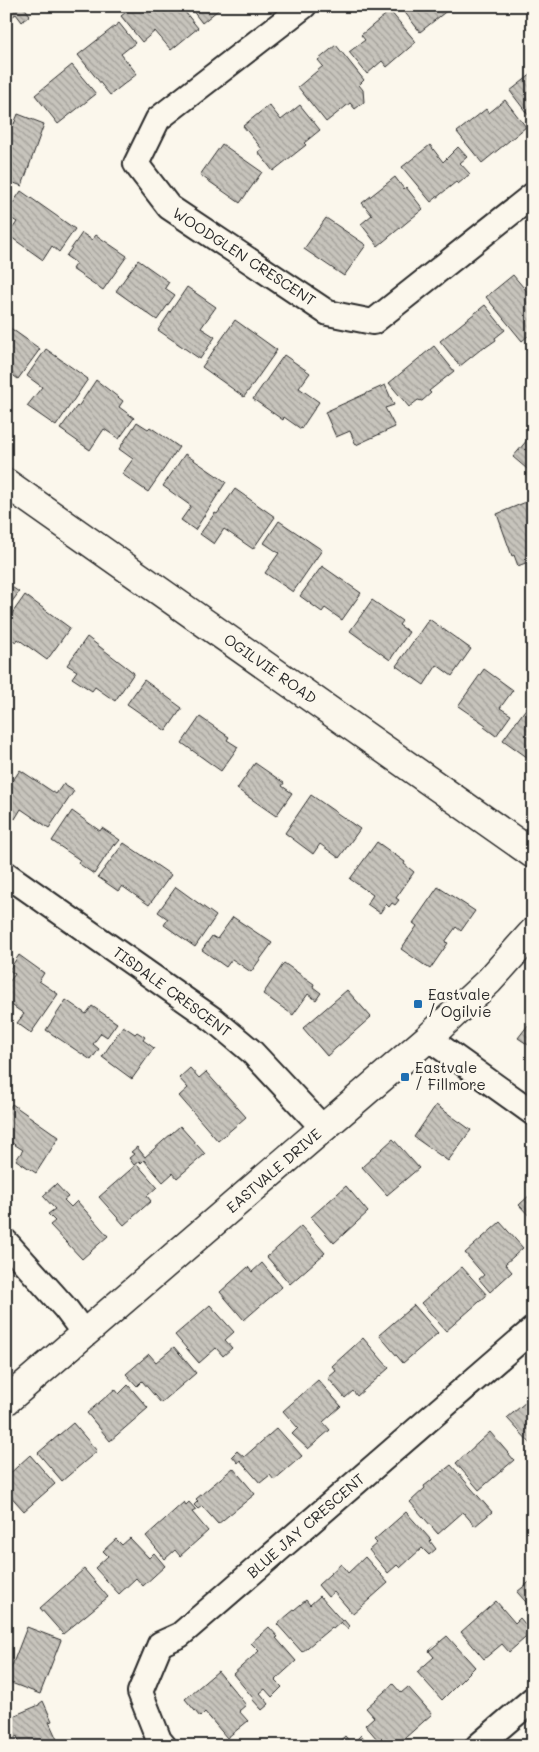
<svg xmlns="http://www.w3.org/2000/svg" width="539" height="1752" font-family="Mali,sans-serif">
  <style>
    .building { fill: url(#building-back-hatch); stroke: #2b2b2b }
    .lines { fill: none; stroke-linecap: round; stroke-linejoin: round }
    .street-casing { stroke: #2b2b2b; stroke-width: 28 }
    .secondary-casing { stroke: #2b2b2b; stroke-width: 31 }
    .street { stroke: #fbf7ec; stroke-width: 24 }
    .secondary { stroke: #fbf7ec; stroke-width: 28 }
    .poi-dot { fill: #1f6fb2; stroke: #fbf7ec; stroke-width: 2 }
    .labels { text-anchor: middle; stroke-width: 5; stroke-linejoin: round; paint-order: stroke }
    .street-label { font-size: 15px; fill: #2b2b2b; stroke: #fbf7ec }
    .poi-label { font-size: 15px; fill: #2b2b2b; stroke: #fbf7ec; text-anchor: start }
  </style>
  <defs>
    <pattern id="building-back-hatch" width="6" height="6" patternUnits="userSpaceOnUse" patternTransform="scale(1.25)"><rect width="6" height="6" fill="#c7c4bc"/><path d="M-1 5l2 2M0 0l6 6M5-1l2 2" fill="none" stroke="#a29f99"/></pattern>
  </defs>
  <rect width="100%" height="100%" fill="#fbf7ec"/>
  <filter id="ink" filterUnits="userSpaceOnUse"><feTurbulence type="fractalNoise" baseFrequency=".02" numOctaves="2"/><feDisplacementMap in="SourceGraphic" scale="10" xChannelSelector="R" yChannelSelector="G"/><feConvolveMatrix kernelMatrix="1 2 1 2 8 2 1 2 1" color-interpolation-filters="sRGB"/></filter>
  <g filter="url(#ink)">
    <path class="building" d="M6 6H25L24 7 30 15 22 22 16 14 6 21Z
      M134 6 181 7 198 28 171 50 155 31 142 42 121 16Z
      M189 6H223L202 23Z
      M400 6H457L450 11 449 9 420 32Z
      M390 11 416 42 387 67 382 61 367 74 349 52 365 40 361 35Z
      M119 23 135 43 121 54 137 74 110 95 78 55Z
      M336 45 364 80 359 85 363 90 364 102 355 109 350 103 326 122 298 87 323 66 318 60Z
      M72 65 96 94 58 124 35 95Z
      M533 73V120H532L510 91Z
      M505 100 526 127 482 163 457 132 486 109 489 113Z
      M269 105 281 120 300 105 320 130 304 143 306 145 273 171 258 152 262 149 243 126Z
      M18 114 44 124 22 186 6 180V121L14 124Z
      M222 144 262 172 240 203 200 175Z
      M430 145 443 162 458 147 467 157 460 163 470 174 458 184 456 182 431 202 402 167Z
      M395 177 404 189 406 187 423 209 378 246 361 224 372 215 362 203Z
      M21 191 75 229 59 252 52 246 43 260 8 235 17 222 6 215V213Z
      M326 218 366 245 344 276 304 249Z
      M82 233 92 240 96 235 127 256 103 290 72 269 76 263 66 256Z
      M138 260 169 282 165 288 175 295 157 320 116 291Z
      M513 275 529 294 533 291V332L522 341 486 297Z
      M187 287 216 307 201 328 215 337 200 359 158 330Z
      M485 305 505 330 495 338 496 340 486 347 485 346 460 366 440 341Z
      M235 320 277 350 244 397 202 367Z
      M6 325 40 349 18 379 6 370Z
      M434 346 454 371 429 391 431 393 422 401 418 400 409 407 389 383Z
      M46 349 88 379 56 426 27 406 42 387 27 376Z
      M284 355 310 373 299 388 319 402 301 429 284 417 283 420 253 399Z
      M96 380 123 401 119 407 134 418 119 439 104 429 90 450 60 429 77 406 78 407Z
      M385 385 394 405 385 408 395 427 356 445 350 431 336 437 325 412Z
      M137 422 148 429 150 427 179 447 148 492 122 474 133 459 119 449Z
      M533 433V474L513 457Z
      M185 454 226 482 195 530 181 520 191 506 163 486Z
      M235 489 275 517 253 549 224 529 214 544 200 534 215 513 217 514Z
      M526 502 529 507 533 505V560L518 566 514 555 512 556 497 514Z
      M279 521 322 550 293 592 265 573 279 553 264 543Z
      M322 566 361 593 342 620 325 608 322 612 300 596Z
      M6 583 19 592 9 606 8 605 6 607Z
      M25 595 70 628 47 660 18 639 16 642 6 636V622Z
      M372 600 402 621 399 625 409 632 390 660 350 631Z
      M429 619 471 649 452 676 437 665 424 685 396 666Z
      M87 637 134 673 115 701 95 687 92 691 72 678 77 671 67 665Z
      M484 669 513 690 500 708 511 715 496 736 484 727 486 725 458 706Z
      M144 680 182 708 166 731 127 704Z
      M533 699V758L531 760 503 740Z
      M200 717 229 737 227 740 238 747 221 771 182 743Z
      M255 763 284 783 282 786 292 793 276 816 237 789Z
      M20 770 56 794 63 784 74 791 49 828 21 809 15 819 6 813V791Z
      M311 795 360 829 339 858 320 844 313 854 285 833Z
      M72 811 100 831 102 828 120 840 115 846 114 844 94 874 78 863 80 860 52 841Z
      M377 842 405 862 404 864 414 872 396 898 399 900 395 905 392 903 389 907 386 904 380 913 367 904 373 895 350 879Z
      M124 843 171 875 149 905 122 886 118 891 98 877Z
      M176 887 216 916 195 947 164 925 168 919 158 912Z
      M438 887 475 911 461 931 456 927 445 942 448 943 430 969 401 949 417 926 413 923Z
      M233 917 272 943 251 972 232 959 226 967 202 950 212 936 217 939Z
      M19 955 44 973 39 981 58 994 31 1033 17 1023 24 1014 6 1001V986L15 974 9 970Z
      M284 963 314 984 313 987 321 993 316 1000 308 994 293 1015 263 994Z
      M347 990 371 1017 327 1056 303 1028Z
      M66 1000 86 1014 92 1006 117 1023 107 1037 101 1033 93 1044 99 1049 91 1060 46 1030Z
      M533 1015V1048L518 1038 532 1020 530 1019Z
      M123 1026 135 1034 137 1032 145 1037 143 1040 154 1048 132 1079 102 1057Z
      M190 1068 199 1078 206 1072 246 1117 218 1141 179 1096 188 1088 179 1078Z
      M12 1104 59 1137 36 1173 16 1160 23 1150 6 1139V1113Z
      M436 1105 471 1130 448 1161 414 1137Z
      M180 1126 205 1154 177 1178 173 1173 163 1182 144 1160 141 1163 139 1161 134 1165 129 1158 134 1154 131 1152 137 1147 145 1157Z
      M393 1139 419 1168 387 1195 362 1167Z
      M137 1164 157 1187 147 1196 151 1201 124 1225 99 1197Z
      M56 1184 68 1197 64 1200 71 1207 77 1201 108 1236 82 1259 50 1225 55 1221 48 1214 55 1209 43 1196Z
      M346 1186 368 1212 334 1243 311 1217Z
      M533 1192V1220L519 1205Z
      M500 1222 523 1248 505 1264 512 1272 490 1292 479 1279 484 1275 465 1253Z
      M301 1226 325 1253 290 1284 267 1257Z
      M262 1263 282 1287 244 1320 220 1292 248 1267 252 1272Z
      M462 1267 487 1295 446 1331 421 1303Z
      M210 1305 234 1332 225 1340 232 1348 223 1356 216 1348 199 1363 175 1335Z
      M414 1305 438 1333 403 1363 379 1335Z
      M363 1338 389 1368 357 1396 353 1391 345 1398 328 1378 336 1371 332 1366Z
      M174 1347 196 1373 161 1403 142 1381 137 1386 126 1374 149 1354 156 1362Z
      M318 1380 341 1406 323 1422 330 1430 308 1449 292 1434 298 1428 283 1411Z
      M128 1385 148 1408 110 1441 87 1413 115 1389 119 1394Z
      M533 1396V1444L532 1445 507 1418Z
      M73 1423 97 1451 62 1481 38 1453Z
      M277 1428 302 1456 274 1480 270 1475 260 1483 240 1460 238 1463 232 1456 237 1451 244 1457Z
      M490 1432 514 1460 479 1490 456 1463Z
      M30 1455 55 1484 24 1511 6 1491V1477Z
      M451 1465 492 1512 475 1526 463 1512 438 1534 410 1502 425 1488 424 1486Z
      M233 1468 255 1494 218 1524 202 1506 198 1509 194 1505 198 1501 196 1499Z
      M184 1502 186 1505 189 1502 196 1510 192 1512 208 1531 180 1556 175 1550 165 1559 146 1536Z
      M406 1512 431 1540 430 1541 436 1549 429 1555 422 1548 400 1568 397 1565 388 1573 369 1550 377 1543 374 1540Z
      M130 1538 149 1558 154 1553 165 1566 143 1586 136 1578 119 1594 95 1568 108 1556 103 1551 116 1539 122 1545Z
      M365 1557 388 1583 353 1614 334 1592 328 1597 318 1585 341 1564 348 1573Z
      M84 1569 108 1597 63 1634 40 1608Z
      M533 1579V1610L517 1592Z
      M320 1596 342 1621 344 1620 349 1626 347 1629 341 1622 333 1629 332 1627 302 1652 277 1624 306 1600 310 1605Z
      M496 1601 515 1623 520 1618 532 1632 509 1652 502 1644 484 1659 461 1632Z
      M27 1627 61 1640 40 1694 6 1681Z
      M269 1627 278 1637 276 1638 296 1661 275 1680 282 1687 272 1697 265 1689 260 1693 269 1704 262 1710 252 1699 253 1698 233 1674 259 1651 251 1643Z
      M447 1636 475 1667 442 1700 417 1672 434 1657 429 1651Z
      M218 1671 246 1705 239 1711 248 1721 227 1738 205 1712 200 1717 185 1699Z
      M393 1684 401 1693 408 1687 432 1714 396 1746H383L365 1725 374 1717 366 1708Z
      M43 1701 52 1721 49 1722 60 1746H21L17 1736 14 1738 6 1719 39 1705V1704Z
      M361 1735 370 1746H334L345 1736 352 1744Z"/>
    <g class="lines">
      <defs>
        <path id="street" d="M304 6 158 119 136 164 169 207 328 313 373 322 533 195
          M6 874 214 1020 251 1051 323 1128
          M428 1038 533 1113
          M6 1242 66 1309 84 1333
          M164 1746 159 1740 140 1692 160 1644 180 1635 533 1329
          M478 1746 533 1699"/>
        <path id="secondary" d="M6 483 533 854
          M6 1401 428 1038 489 981 533 932"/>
      </defs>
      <use href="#street" class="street-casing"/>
      <use href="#secondary" class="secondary-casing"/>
      <use href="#street" class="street"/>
      <use href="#secondary" class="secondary"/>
    </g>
  </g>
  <g class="poi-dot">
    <rect x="413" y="999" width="10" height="10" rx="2.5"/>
    <rect x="400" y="1072" width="10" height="10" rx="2.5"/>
  </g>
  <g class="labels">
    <g class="street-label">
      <text transform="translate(244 257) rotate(33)" y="5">WOODGLEN CRESCENT</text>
      <text transform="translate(270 669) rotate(35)" y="5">OGILVIE ROAD</text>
      <text transform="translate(172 992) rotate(36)" y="5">TISDALE CRESCENT</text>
      <text transform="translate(274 1171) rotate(-41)" y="5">EASTVALE DRIVE</text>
      <text transform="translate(306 1526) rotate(-41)" y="5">BLUE JAY CRESCENT</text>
    </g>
    <g class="poi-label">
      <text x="428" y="1000">Eastvale<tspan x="428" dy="17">/ Ogilvie</tspan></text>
      <text x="415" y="1073">Eastvale<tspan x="415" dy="17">/ Fillmore</tspan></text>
    </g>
  </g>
  <rect width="539" height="1752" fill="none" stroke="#fbf7ec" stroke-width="25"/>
  <rect x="12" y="12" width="514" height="1727" fill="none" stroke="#2b2b2b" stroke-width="2" filter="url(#ink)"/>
</svg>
